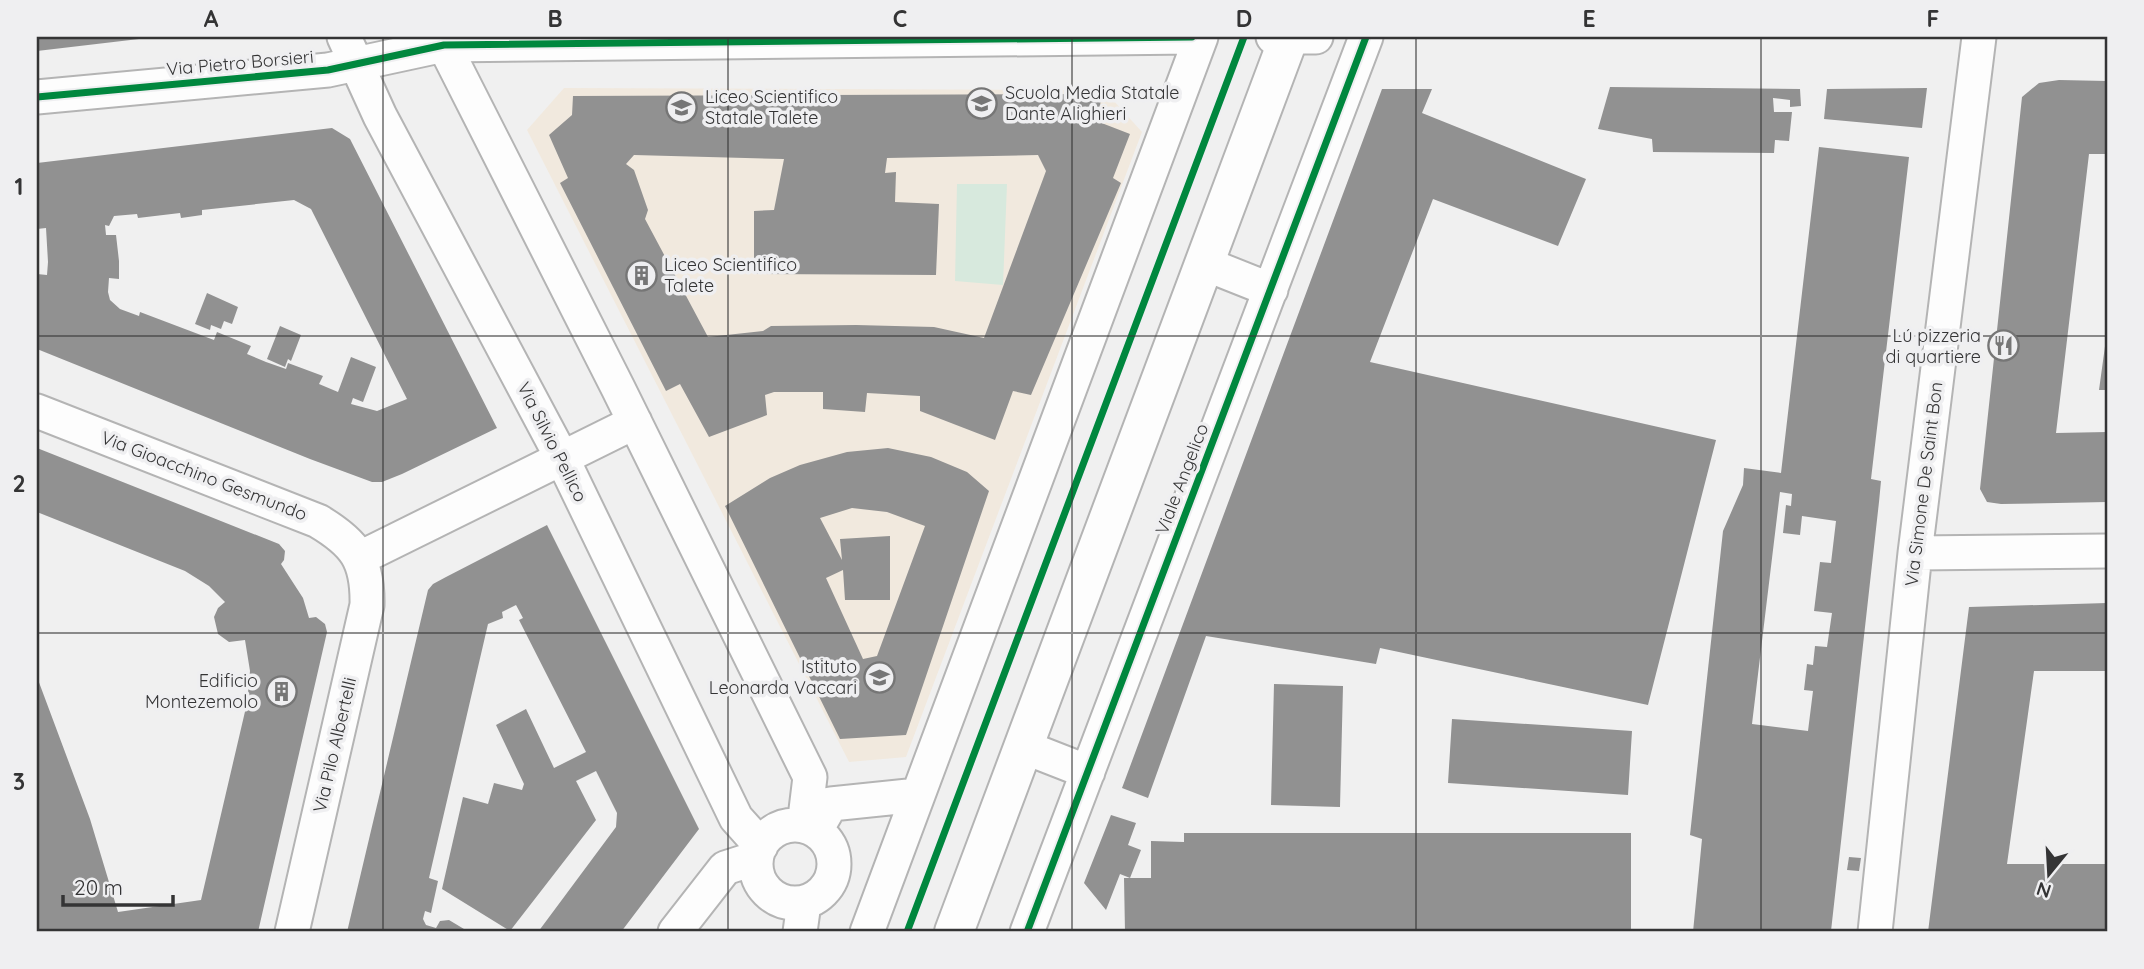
<svg xmlns="http://www.w3.org/2000/svg" width="2144" height="969" font-family="Quicksand,sans-serif">
  <style>
    .education { fill: #f1e9de }
    .green { fill: #d7e9dd }
    .building { fill: #919191; fill-rule: evenodd }
    .lines { fill: none; stroke-linecap: round; stroke-linejoin: round }
    .minor-casing { stroke: #b4b4b4; stroke-width: 37 }
    .tertiary-casing { stroke: #b4b4b4; stroke-width: 42 }
    .minor { stroke: #fdfdfd; stroke-width: 33 }
    .tertiary { stroke: #fdfdfd; stroke-width: 38 }
    .cycleway-casing { stroke: #efeff1; stroke-width: 11 }
    .cycleway { stroke: #00873e; stroke-width: 7 }
    .grid { fill: none; stroke: #343435; stroke-width: 2; stroke-opacity: 0.55 }
    .labels { text-anchor: middle; stroke-width: 7; stroke-linejoin: round; paint-order: stroke }
    .street-label { font-size: 18px; fill: #343435; stroke: #efeff1 }
    .poi-label { font-size: 18px; fill: #343435; stroke: #efeff1; text-anchor: start }
    .neatline { fill: none; stroke: #343435; stroke-width: 2.5 }
    .grid-label { font-size: 23px; text-anchor: middle; font-weight: bold; fill: #343435 }
  </style>
  <rect width="100%" height="100%" fill="#f0f0f0"/>
  <path class="education" d="M564 88 1104 90 1142 132 906 757 849 762 527 130Z"/>
  <path class="green" d="M957 184H1007L1003 285 955 281Z"/>
  <path class="building" d="M37 37H139V39L37 51Z
    M2059 80 2107 81V154H2089L2056 433 2107 432V502L2001 504 1987 502 1980 489 2022 97 2039 83Z
    M1610 87 1800 89 1801 106 1790 107V100L1773 98 1774 112H1792L1789 141 1775 140 1774 153 1653 152 1652 139 1598 129Z
    M1927 88 1922 128 1824 119 1827 89Z
    M1382 89H1432L1422 113 1586 179 1558 246 1433 199 1370 362 1716 440 1648 705 1380 648 1376 664 1206 636 1148 798 1122 788Z
    M1101 94 1099 122 1130 134 1113 178 1121 183 1031 395 1013 391 995 440 920 411V396L867 393 865 412 823 409V392H774L765 395 767 415 709 437 680 384 666 391 560 183 568 178 549 135 572 115 573 96ZM634 155 784 159 774 210 754 211V274L936 275 939 204 895 202 896 172 885 173 887 158 1038 155 1046 171 984 338 934 327 856 325 771 326 763 331 708 337 645 219 648 210 634 170 626 164Z
    M332 128 350 139 497 428 402 474 382 482H372L310 459 37 349V274L47 275 48 262 46 228 37 229V163ZM294 200 311 209 407 399 377 411 351 404 353 398 363 402 376 367 351 357 338 392 319 384 323 376 288 363 286 369 266 362 247 354 251 346 217 332 214 340 140 312 139 316 120 309 110 300 108 292 109 278 119 279V261L116 235H106L105 225 109 226 114 216 137 214 138 218 180 213 181 218 202 215V210Z
    M1819 147 1909 157 1871 479 1881 481 1879 502 1831 931 1693 932 1702 839 1690 835 1723 531 1743 485 1744 468 1781 473ZM1780 492 1792 494 1791 506 1786 505 1783 533 1800 535 1802 516 1836 521 1831 563 1820 562 1814 611 1832 613 1827 647 1815 646 1813 665 1807 664 1804 690 1813 691 1808 731 1752 724Z
    M207 293 238 307 232 324 224 321 221 329 211 325 210 330 195 324Z
    M280 326 301 335 291 361 288 359 285 367 267 359Z
    M2106 339 2107 390H2099Z
    M37 448 279 544 285 551 284 560 281 564 303 598 309 618 316 617 325 624 327 632 258 932H38L37 677 90 819 118 912 201 900 247 703 250 671 245 640 229 642 218 634 214 617 218 608 225 602 209 586 185 571 37 512Z
    M888 448 931 457 967 472 989 491 906 735 840 739 725 506 770 478 800 465 847 452ZM852 508 887 512 925 526 877 656 863 659 826 578 843 570 845 600H890V536L840 539 842 560 820 518Z
    M547 525 699 829 621 932H538L616 827 617 813 596 771 576 781 596 820 510 931 442 889 463 797 488 804 494 783 522 790 524 784 496 725 526 709 554 768 586 752 519 620 523 618 516 605 502 612 503 618 488 624 429 878 438 881 431 913 425 911 423 919 426 925 436 928 440 921 449 920 469 932H347L428 590 433 584 446 577Z
    M2107 603V671H2034L2007 864H2107V932H1928L1969 607Z
    M1274 684 1343 686 1340 807 1271 805Z
    M1452 719 1632 731 1628 795 1448 783Z
    M1111 815 1136 823 1128 845 1141 850 1130 878 1120 874 1106 910 1084 883Z
    M1184 833H1631V932H1125L1124 878H1151V841L1184 842Z
    M1849 857 1861 858 1859 871 1847 870Z"/>
  <g class="lines">
    <defs>
      <path id="minor" d="M344 37 380 116 562 458 736 818 761 846
        M440 37 618 388 810 777 804 826
        M1273 37H1316
        M37 97 328 70 444 45 1192 37
        M1203 263 1271 290
        M37 411 318 521C355 543 368 560 367 605L292 932
        M1915 553 2107 551
        M360 558 635 422
        M1024 747 1088 772
        M756 864a39 39 0 1 1 78 0a39 39 0 1 1-78 0Z
        M816 830 831 804 918 795
        M675 932 725 868 756 858
        M800 932 804 903
        M867 932 1201 37
        M1027 932 1366 37
        M1875 932 1915 553 1979 37"/>
      <path id="tertiary" d="M954 932 1289 37"/>
    </defs>
    <use href="#minor" class="minor-casing"/>
    <use href="#tertiary" class="tertiary-casing"/>
    <use href="#minor" class="minor"/>
    <use href="#tertiary" class="tertiary"/>
    <defs>
      <path id="cycleway" d="M37 97 328 70 444 45 1192 37
        M907 932 1244 37
        M1027 932 1366 37"/>
    </defs>
    <use href="#cycleway" class="cycleway-casing"/>
    <use href="#cycleway" class="cycleway"/>
  </g>
  <path class="grid" d="M383 37V932M728 37V932M1072 37V932M1416 37V932M1761 37V932M37 336H2107M37 633H2107"/>
  <defs>
    <symbol id="school-ring" viewBox="-11 -11 22 22"><circle r="9.5" fill="#efeff1" stroke="#767676" stroke-width="1.5"/><path d="M0-5L7-2L0 1L-7-2ZM-4 1L0 2.5L4 1V4Q0 6-4 4Z" fill="#767676"/></symbol>
    <symbol id="building-ring" viewBox="-11 -11 22 22"><circle r="9.5" fill="#efeff1" stroke="#767676" stroke-width="1.5"/><path d="M-4-6H4V6H1V3H-1V6H-4ZM-2.5-4.3h1.7v1.8h-1.7ZM.8-4.3h1.7v1.8H.8ZM-2.5-1h1.7V.8h-1.7ZM.8-1h1.7V.8H.8Z" fill="#767676"/></symbol>
    <symbol id="restaurant-ring" viewBox="-11 -11 22 22"><circle r="9.5" fill="#efeff1" stroke="#767676" stroke-width="1.5"/><path d="M-5-6h1v4h1v-4h1v4h1v-4h1v5L-1.5 .5V6h-2V.5L-5-1ZM5-6V6H3V1.5H1.5Q1.5-4 5-6Z" fill="#767676"/></symbol>
  </defs>
  <g fill-rule="evenodd">
    <use href="#school-ring" x="964" y="86" width="35" height="35"/>
    <use href="#school-ring" x="664" y="90" width="35" height="35"/>
    <use href="#building-ring" x="624" y="258" width="35" height="35"/>
    <use href="#restaurant-ring" x="1986" y="328" width="35" height="35"/>
    <use href="#school-ring" x="862" y="660" width="35" height="35"/>
    <use href="#building-ring" x="264" y="674" width="35" height="35"/>
  </g>
  <g class="labels">
    <g class="street-label">
      <text transform="translate(240 63) rotate(-5)" y="6">Via Pietro Borsieri</text>
      <text transform="translate(552 442) rotate(63)" y="6">Via Silvio Pellico</text>
      <text transform="translate(204 476) rotate(21)" y="6">Via Gioacchino Gesmundo</text>
      <text transform="translate(1182 479) rotate(-69)" y="6">Viale Angelico</text>
      <text transform="translate(1924 484) rotate(-83)" y="6">Via Simone De Saint Bon</text>
      <text transform="translate(335 745) rotate(-77)" y="6">Via Pilo Albertelli</text>
    </g>
    <g class="poi-label">
      <text x="1005" y="99">Scuola Media Statale<tspan x="1005" dy="21">Dante Alighieri</tspan></text>
      <text x="705" y="103">Liceo Scientifico<tspan x="705" dy="21">Statale Talete</tspan></text>
      <text x="664" y="271">Liceo Scientifico<tspan x="664" dy="21">Talete</tspan></text>
      <text x="1981" y="342" text-anchor="end">Lú pizzeria<tspan x="1981" dy="21">di quartiere</tspan></text>
      <text x="857" y="673" text-anchor="end">Istituto<tspan x="857" dy="21">Leonarda Vaccari</tspan></text>
      <text x="258" y="687" text-anchor="end">Edificio<tspan x="258" dy="21">Montezemolo</tspan></text>
    </g>
  </g>
  <rect width="2144" height="969" fill="none" stroke="#efeff1" stroke-width="77"/>
  <g transform="translate(2049 874) rotate(198)" stroke="#efeff1" stroke-width="5" paint-order="stroke">
  <path d="M0-5L12 26L0 18L-12 26Z" fill="#343435"/>
  <text y="-10" font-size="19" font-weight="bold" text-anchor="middle" fill="#343435">N</text>
  </g>
  <path d="M63 895v10h110v-10" fill="none" stroke="#343435" stroke-width="3.5"/>
  <text x="74" y="895" font-size="21" fill="#343435" stroke="#efeff1" stroke-width="5" paint-order="stroke">20 m</text>
  <rect x="38" y="38" width="2068" height="892" class="neatline"/>
  <g class="grid-label">
    <text x="211" y="27">A</text>
    <text x="555" y="27">B</text>
    <text x="900" y="27">C</text>
    <text x="1244" y="27">D</text>
    <text x="1589" y="27">E</text>
    <text x="1933" y="27">F</text>
    <text x="19" y="195">1</text>
    <text x="19" y="492">2</text>
    <text x="19" y="790">3</text>
  </g>
</svg>
